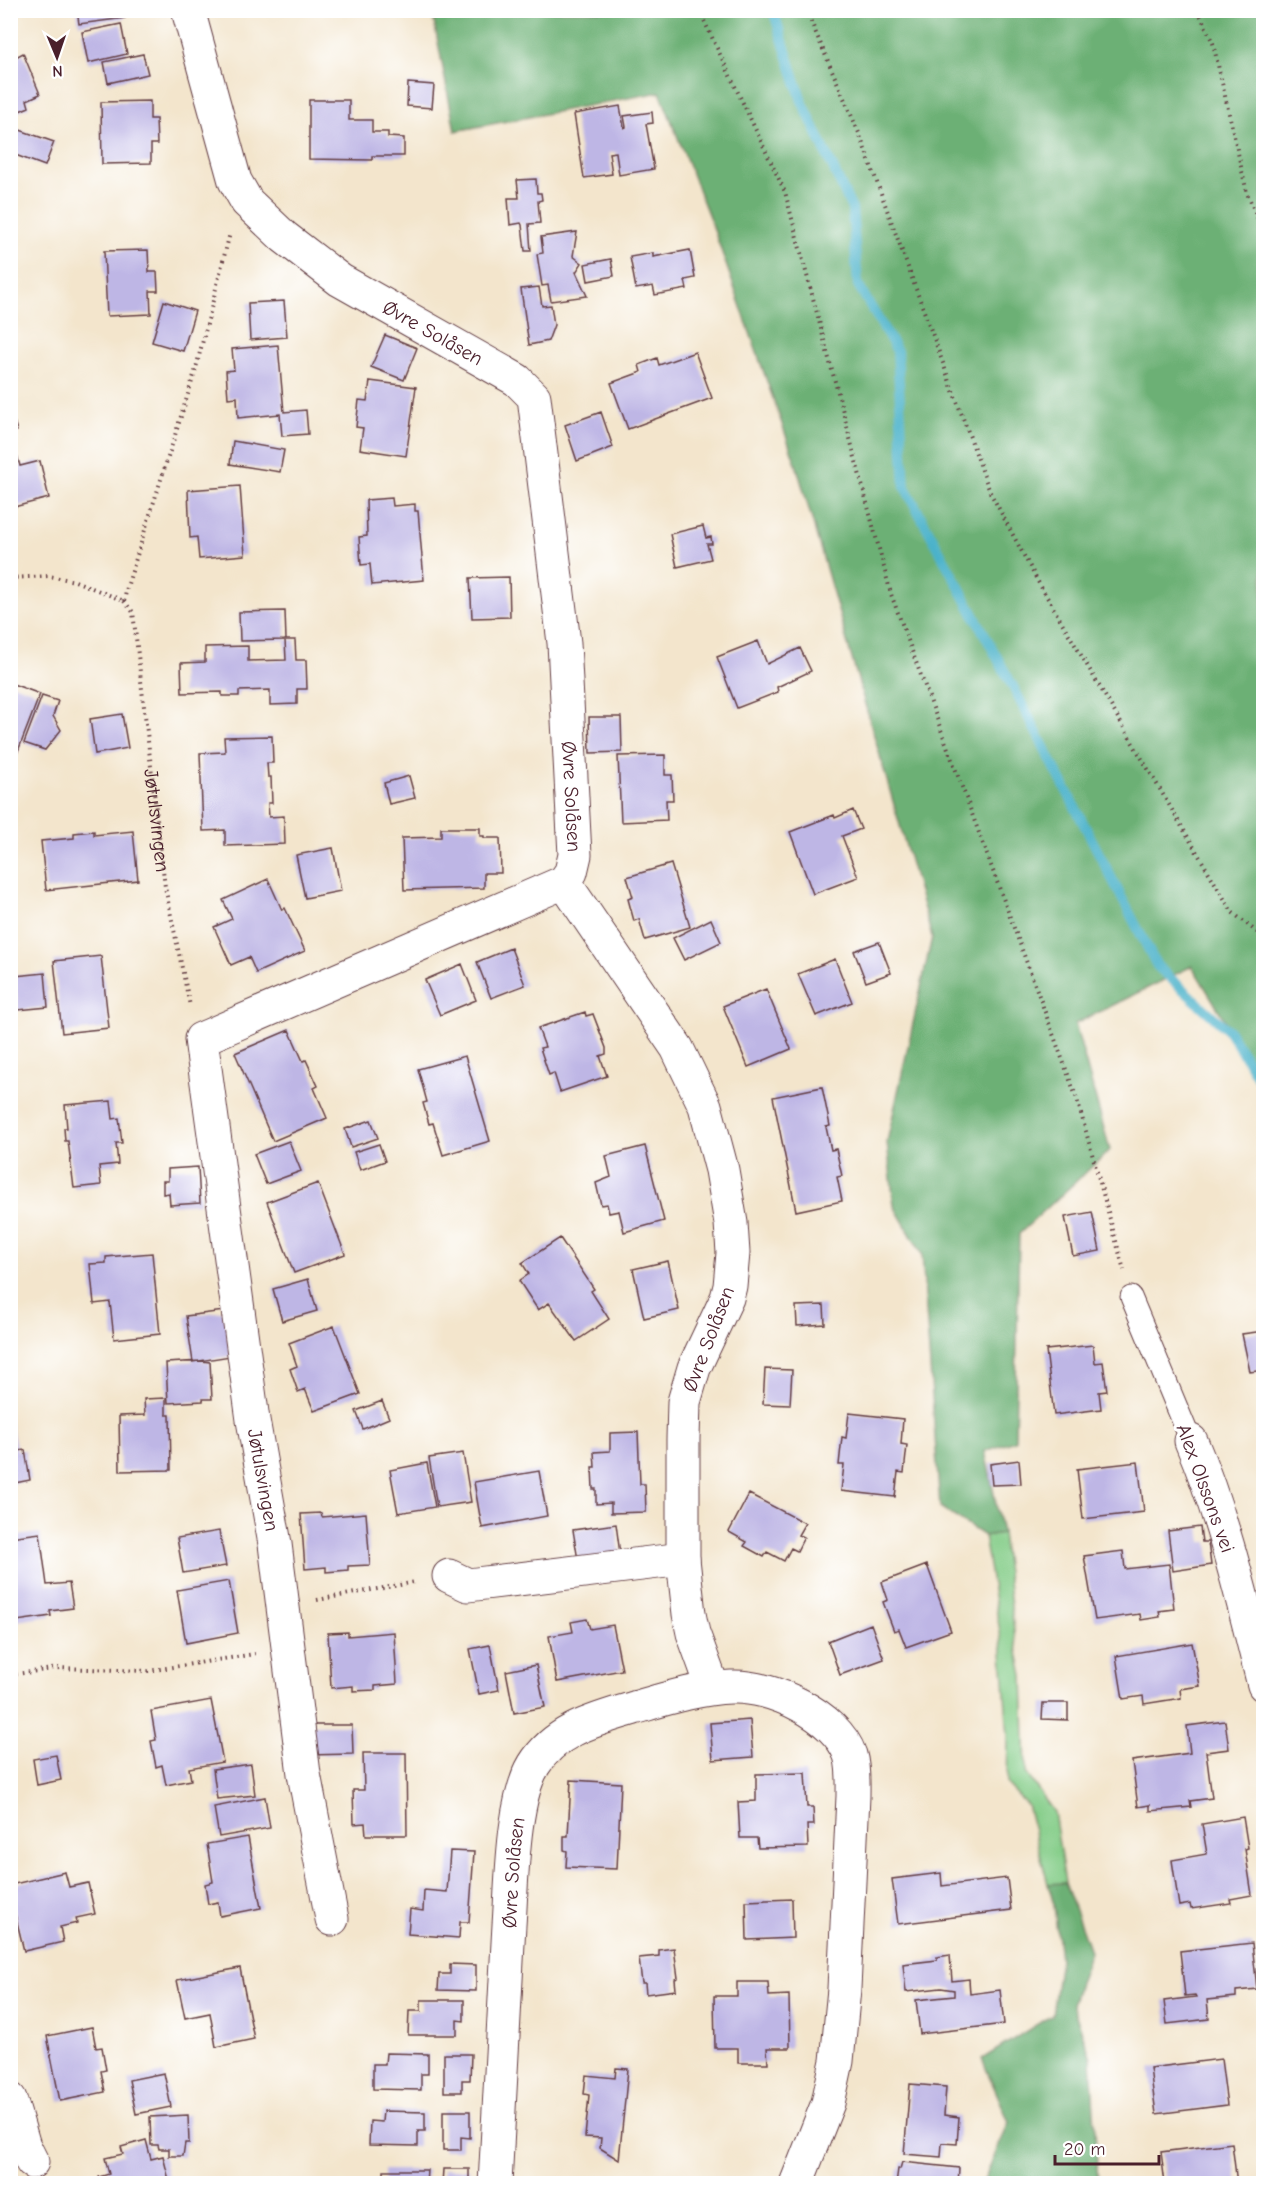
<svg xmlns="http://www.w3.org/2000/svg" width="1274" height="2194" font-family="'Comic Neue',sans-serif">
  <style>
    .green { fill: #85cd89; stroke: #68765a; stroke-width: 1.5 }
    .forest { fill: #6cb075; stroke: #5b6850; stroke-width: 1.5 }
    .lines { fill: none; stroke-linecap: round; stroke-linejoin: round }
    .stream { stroke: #4cb2ca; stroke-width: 10 }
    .building { fill: #beb6e5 }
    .service-casing { stroke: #633d43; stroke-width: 23 }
    .minor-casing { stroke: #633d43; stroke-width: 35 }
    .path { stroke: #633d43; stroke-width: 4; stroke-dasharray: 1.5 4.5; stroke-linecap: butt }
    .service { stroke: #fff; stroke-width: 21 }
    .minor { stroke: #fff; stroke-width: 33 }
    .labels { text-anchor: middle; stroke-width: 6; stroke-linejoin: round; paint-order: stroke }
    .street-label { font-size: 20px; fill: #4a1f2b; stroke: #fff }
  </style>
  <rect width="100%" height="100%" fill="#fff"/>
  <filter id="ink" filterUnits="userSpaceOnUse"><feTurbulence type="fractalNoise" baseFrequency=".0167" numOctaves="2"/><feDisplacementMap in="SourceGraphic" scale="12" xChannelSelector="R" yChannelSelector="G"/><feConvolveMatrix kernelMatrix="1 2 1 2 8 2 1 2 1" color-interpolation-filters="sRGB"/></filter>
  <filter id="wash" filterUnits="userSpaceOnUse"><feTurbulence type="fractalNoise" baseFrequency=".008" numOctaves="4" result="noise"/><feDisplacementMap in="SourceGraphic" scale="24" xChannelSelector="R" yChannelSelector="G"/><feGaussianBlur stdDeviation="1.35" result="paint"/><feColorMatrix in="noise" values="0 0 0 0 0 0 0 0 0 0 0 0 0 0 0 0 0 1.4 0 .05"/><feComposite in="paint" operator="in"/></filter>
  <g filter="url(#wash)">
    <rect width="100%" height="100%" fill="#f3e5cc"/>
    <path class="green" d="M1002 1533 1015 1638 1023 1675 1026 1773 1054 1812 1065 1883 1048 1884 1027 1805 1007 1784 1008 1737 1001 1638 984 1536Z"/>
    <path class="forest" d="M432 11H1263V1083L1192 966 1075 1024 1110 1150 1019 1234 1015 1441 985 1451 1002 1533 984 1536 940 1507 922 1254 894 1206 887 1142 932 937 796 464 713 227 660 92 455 131Z
      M1065 1883 1090 1951 1072 2004 1091 2058 1098 2183H983L1009 2122 982 2059 1052 2015 1060 1959 1054 1905 1048 1884Z"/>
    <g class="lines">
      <path class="stream" d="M773 10 802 101 852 209 858 285 897 351 905 487 1012 685 1157 966 1229 1031 1264 1088"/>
    </g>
    <g id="blocks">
      <path class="building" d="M77 10H124L125 18 79 24Z
        M121 24 127 54 88 63 82 32Z
        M10 45 16 57 23 53 40 94 27 100 29 107 10 115Z
        M143 54 148 74 108 83 104 62Z
        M408 83 434 85 432 108 407 106Z
        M309 100H349V120H372V132H388V137L404 138V156H372V160L309 159Z
        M150 101V119H156L157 144H151V163L102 164 101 102Z
        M620 106 624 128 626 127 624 116 652 112 653 123 646 124 654 169 619 175 616 152 609 153 612 174 584 178 574 114Z
        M17 129 54 142 45 166 10 153Z
        M536 179 537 193H541L542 200 538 201 540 223 529 224 531 251H525L522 225 521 223 510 225 508 198H519L517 180Z
        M577 232 573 256 582 263 576 272 587 296 551 301 548 285 542 286 537 254 543 253 541 237Z
        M148 250 149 272H157L158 291H150L151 314 107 316 104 251Z
        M690 250 695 278 685 280 687 289 655 295 653 286 636 289 630 257 653 253V257Z
        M611 259 614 276 588 281 585 264Z
        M539 287 542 306 551 305 554 325 548 341 529 345 521 289Z
        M164 301 195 311 183 351 152 342Z
        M284 301 287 337 250 340 248 303Z
        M385 335 417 348 404 380 371 367Z
        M278 345 284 412 306 410 308 434 282 436 280 414 238 418 237 397 228 398 226 371 234 370 232 349Z
        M695 352 712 398 628 429 611 383 641 372 639 365 657 358 659 365Z
        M370 381 416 387 406 456 360 449 363 428 356 427 359 400 367 401Z
        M10 407 17 431 11 432 20 466 40 461 49 498 10 508Z
        M601 412 613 447 577 461 565 425Z
        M233 441 284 450 280 472 230 464Z
        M240 486 245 555 199 559 197 537 190 538 188 490Z
        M392 498 393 506 415 504V511H418L424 580 372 585 370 564 361 565 359 537 367 536 366 500Z
        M703 526 706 538 711 537 712 544H707L711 559 677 567 670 534Z
        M509 577 510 617 472 618 470 578Z
        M285 611 286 640 240 641 239 612Z
        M285 640H295L296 660H306L307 689H297V704L270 705V690L239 691V696H222V692L182 693 181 663 205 662V647L248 646V661L286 660Z
        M758 641 767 664 800 648 811 671 777 687 778 692 737 708 717 657Z
        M10 683 40 694 13 764 10 763Z
        M42 696 58 701 53 716 61 730 45 750 24 743Z
        M122 714 128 748 95 754 90 719Z
        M589 717H621L622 752 590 753Z
        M272 736 273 763H267L268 777H271L272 803H268L269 817 284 816 285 844 225 846V830L203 831 200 753 225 752 224 737Z
        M665 755V775H672L673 800H666L667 820 621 822 618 756Z
        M409 776 415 798 389 804 384 783Z
        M853 810 861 829 842 836 858 877 813 894 790 832 834 815 835 818Z
        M441 828H480V836H484V838H500L501 873H484V888L404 890 402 838 441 837Z
        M94 831V835L133 831 138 880 46 890 41 841 74 838V833Z
        M333 848 341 891 305 898 296 855Z
        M671 864 690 927 645 940 639 919 634 921 628 899 633 897 627 877Z
        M268 879 282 910 285 908 305 951 256 973 249 957 231 965 214 927 232 919 223 900Z
        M711 919 721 942 684 960 673 938Z
        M879 942 891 973 866 982 854 951Z
        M511 948 525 985 491 998 477 962Z
        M101 956 109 1028 62 1033 54 961Z
        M835 959 852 1002 816 1016 798 974Z
        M462 964 476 1000 440 1015 425 980Z
        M45 973 48 1007 18 1010 15 976Z
        M766 989 791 1049 748 1067 723 1006Z
        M585 1012 586 1016 593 1014 606 1048V1054L600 1056 607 1076 560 1092 554 1073 549 1075 540 1048 545 1047 538 1028Z
        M289 1030 303 1061 306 1060 318 1086 314 1088 327 1118 273 1141 235 1053Z
        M465 1056 490 1141 443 1155 433 1123 429 1124 423 1103 427 1102 418 1069Z
        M822 1087 830 1126 826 1127 831 1150 836 1149 842 1176 837 1177 842 1201 796 1211 773 1097Z
        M111 1101 113 1119 119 1118 122 1143H116L118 1164 99 1166 101 1185 74 1188 68 1141H65L64 1128H67L65 1105Z
        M371 1120 378 1138 351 1147 345 1129Z
        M289 1141 301 1171 266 1184 254 1154Z
        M379 1144 385 1161 360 1170 354 1152Z
        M645 1146 664 1221 624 1232 619 1211 609 1213 607 1204 601 1205 596 1183 611 1177 606 1156Z
        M198 1167 200 1203 170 1205 169 1193 163 1194V1181H168V1169Z
        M318 1183 345 1254 294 1273 267 1202Z
        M1092 1212 1100 1251 1073 1256 1065 1217Z
        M560 1238 594 1289 591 1291 609 1319 576 1341 549 1303 538 1310 519 1281 529 1274 522 1263Z
        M152 1253 160 1334 114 1339 110 1302 94 1304 90 1264 106 1263V1257Z
        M668 1261 679 1310 644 1318 633 1269Z
        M308 1279 317 1311 282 1321 273 1289Z
        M824 1305 825 1324 797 1326 796 1306Z
        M224 1311 231 1356 193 1362 186 1316Z
        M334 1326 360 1394 314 1411 305 1389 298 1392 290 1369 297 1366 289 1343Z
        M1264 1331V1370L1250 1372 1242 1334Z
        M1093 1345 1095 1363 1103 1362 1107 1391 1099 1392 1101 1409 1054 1415 1046 1350Z
        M201 1361 210 1362 212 1399H203V1401L168 1403 166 1363Z
        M765 1369 792 1370 790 1405 763 1404Z
        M166 1398V1415H170L171 1470 120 1471 119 1416 145 1415 144 1399Z
        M382 1401 389 1418 363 1429 356 1411Z
        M849 1413 903 1419 901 1444 907 1445 904 1473 898 1472 895 1497 841 1491 844 1465H839L842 1437 846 1438Z
        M10 1420 17 1451 25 1450 30 1480 10 1484Z
        M638 1432 640 1484H645L646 1512 611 1513V1503L596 1504V1489H593L592 1467H595L594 1452 610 1451V1433Z
        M463 1453 471 1502 437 1507 429 1458Z
        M1019 1460 1021 1484 992 1485 990 1464Z
        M1138 1462 1144 1512 1083 1519 1077 1469Z
        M427 1463 435 1507 398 1513 390 1470Z
        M539 1471 547 1516 482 1528 474 1482Z
        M749 1494 805 1523 798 1535 804 1537 797 1551 791 1548 784 1561 767 1552 764 1557 744 1546 747 1542 729 1532Z
        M321 1513 322 1517 366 1513 370 1565 348 1566V1570L326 1572V1567L305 1569 301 1514Z
        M616 1524 620 1554 578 1560 573 1530Z
        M1200 1527 1202 1542H1208L1211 1565 1173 1571 1168 1531Z
        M219 1531 226 1566 183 1573 177 1538Z
        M40 1533 47 1585 69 1583 73 1608 50 1611 51 1616 10 1622V1537Z
        M1123 1551 1125 1569 1169 1564 1174 1609 1159 1611 1160 1617 1141 1620 1140 1614 1095 1620 1084 1556Z
        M927 1565 951 1631 906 1647 899 1629 894 1631 883 1602 888 1600 882 1582Z
        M229 1581 238 1633 186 1643 177 1590Z
        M587 1619 590 1629 613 1625 622 1670 557 1682 549 1636 573 1632 571 1622Z
        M871 1624 884 1659 840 1675 828 1641Z
        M348 1632V1636L394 1632 397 1684 375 1686V1690L353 1691V1686L331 1688 328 1633Z
        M1192 1643 1200 1686 1180 1689 1181 1698 1144 1704 1143 1696 1123 1699 1116 1656Z
        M490 1645 499 1690 479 1694 470 1649Z
        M536 1665 545 1707 514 1713 506 1671Z
        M211 1700 223 1762 189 1768 191 1780 166 1785 162 1765 156 1767 151 1741 156 1740 151 1711Z
        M1043 1703H1068V1720L1042 1719Z
        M750 1720 753 1757 713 1760 710 1723Z
        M1225 1721 1229 1749 1206 1752 1212 1798 1190 1801 1191 1807 1150 1811V1805L1138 1807 1132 1761 1190 1753 1187 1726Z
        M306 1725H352L353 1754 306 1755Z
        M363 1753H406L407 1835H366L365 1823 354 1824 353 1790H364Z
        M56 1755 61 1780 37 1785 33 1759Z
        M251 1764 255 1795 217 1799 213 1769Z
        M805 1773 807 1807H813L814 1825H807L808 1847 758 1848 757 1838H740L738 1802 756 1801V1774Z
        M571 1780 621 1783 617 1869 566 1867 567 1851 564 1850V1836H568Z
        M265 1797 270 1828 219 1837 214 1807Z
        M1243 1817 1248 1848 1245 1849 1252 1895 1230 1899 1231 1903 1191 1909 1190 1904 1179 1906 1172 1860 1207 1854 1202 1824Z
        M248 1837 261 1908 220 1916 218 1902 208 1904 205 1884 213 1882 207 1844Z
        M450 1851 474 1852 469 1922H460L459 1938 408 1934 410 1909 423 1911 424 1890 447 1892Z
        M65 1872 69 1887 88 1883 95 1914 76 1918 77 1923 60 1927 63 1942 24 1951 10 1893V1885Z
        M941 1873 942 1886 1007 1878 1011 1910 898 1924 892 1879Z
        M792 1899 793 1938 747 1940 746 1901Z
        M1252 1943 1257 1989 1236 1991V1997L1207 2000 1209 2019 1167 2024 1164 2001 1196 1997 1195 1995 1185 1996 1180 1951Z
        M674 1948 678 1978 675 1979 676 1990 646 1994 645 1983H642L639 1958 659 1956V1950Z
        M950 1955 952 1981 969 1979 970 1994 1000 1990 1004 2024 920 2034 916 2000 954 1996V1990L941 1988 906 1992 903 1964 937 1960V1957Z
        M450 1964 476 1965V1991L438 1990 439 1974H450Z
        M240 1968 254 2039 216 2047 210 2013 185 2018 177 1980Z
        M737 1982H768L769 1996 789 1995 790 2048H767L768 2063H738V2048H715L714 1996H737Z
        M421 2000H464V2021L457 2020V2035H408L409 2011H421Z
        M92 2027 96 2048 102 2047 106 2070 101 2071 105 2092 60 2101 47 2036Z
        M386 2053 428 2054V2074H421V2090L373 2089V2064H385Z
        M444 2054H471L470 2080H462V2092H444Z
        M1221 2059 1227 2105 1156 2114 1150 2068Z
        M616 2068 628 2069 619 2160 600 2148 601 2138 585 2137 589 2095 584 2094 586 2075 615 2078Z
        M164 2073 171 2107 136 2114 129 2080Z
        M910 2084 946 2087 944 2115 959 2117 957 2144 942 2143 941 2157 904 2154Z
        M383 2111 425 2112V2131H418V2146L369 2145 370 2121 382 2122Z
        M443 2111H470V2138L461 2137V2150H443Z
        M188 2115 189 2143H185L183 2156H169V2149H159L158 2145H151L150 2117Z
        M146 2140 151 2159 163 2156 170 2184H100L99 2177 109 2174 105 2158 123 2154 121 2147Z
        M1232 2143 1237 2184H1165L1161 2152Z
        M902 2162 959 2168 958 2184H896L898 2169H900Z
        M443 2169H469V2184H442Z
        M384 2170H427L426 2184H384Z"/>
    </g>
  </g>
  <g filter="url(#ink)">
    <use href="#blocks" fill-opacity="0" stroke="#633d43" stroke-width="1.5"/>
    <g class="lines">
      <defs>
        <path id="service" d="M1131 1297 1191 1441"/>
        <g id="minor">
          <path id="s2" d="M188 10 235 181 247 202 284 237 340 280 517 380 534 397 564 643 575 855 571 872 564 882 201 1039 253 1420 275 1544 304 1774 332 1919"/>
          <path d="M564 882 677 1048 705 1106 722 1170 731 1223 733 1253 730 1286 727 1298 694 1368 684 1402 683 1439V1559L689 1614 693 1633 713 1688"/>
          <path d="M1191 1441C1224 1519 1243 1602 1264 1685"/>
          <path d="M449 1576 468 1585 683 1559"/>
          <path d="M10 2099 24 2146 32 2162"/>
          <path id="s3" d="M495 2184C500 2097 504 2011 509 1925 512 1883 512 1801 534 1765 556 1729 596 1720 634 1708 665 1699 699 1688 731 1687 771 1685 836 1715 850 1755 854 1768 853 1783 853 1796L844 1989 837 2061 828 2103 796 2184"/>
        </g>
      </defs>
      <use href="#service" class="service-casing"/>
      <use href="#minor" class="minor-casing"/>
      <g class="path">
        <path d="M699 10 785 192 891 594 1077 1099 1124 1270"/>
        <path d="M806 10 859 133 990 492 1037 580 1232 912 1264 938"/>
        <path d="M1198 10 1213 43 1247 193 1264 234"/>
        <path d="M10 578 49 576 75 581 124 601"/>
        <path id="s1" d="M124 601 133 612 165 887 190 1006"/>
        <path d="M124 601 127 587 195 372 230 233"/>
        <path d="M317 1600 416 1582"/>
        <path d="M10 1675 59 1668 148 1671 255 1654"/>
      </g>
      <use href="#service" class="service"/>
      <use href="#minor" class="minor"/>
    </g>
  </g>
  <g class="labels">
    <g class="street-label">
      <text dy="7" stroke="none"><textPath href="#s2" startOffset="430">Øvre Solåsen</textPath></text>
      <text dy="7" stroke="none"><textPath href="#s2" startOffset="952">Øvre Solåsen</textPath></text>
      <text dy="7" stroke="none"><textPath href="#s1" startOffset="224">Jøtulsvingen</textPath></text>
      <text transform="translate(708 1339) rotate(-69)" y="7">Øvre Solåsen</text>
      <text dy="7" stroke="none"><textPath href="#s2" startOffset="1881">Jøtulsvingen</textPath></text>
      <text transform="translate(1206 1488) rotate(70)" y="7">Alex Olssons vei</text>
      <text dy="7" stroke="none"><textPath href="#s3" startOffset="312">Øvre Solåsen</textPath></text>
    </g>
  </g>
  <rect width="1274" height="2194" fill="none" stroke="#fff" stroke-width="36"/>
  <g transform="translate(57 57) rotate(178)" stroke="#ffffff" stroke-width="4.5" paint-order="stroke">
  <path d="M0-4.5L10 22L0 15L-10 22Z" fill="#4a1f2b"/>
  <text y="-9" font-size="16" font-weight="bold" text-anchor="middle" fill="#4a1f2b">N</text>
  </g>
  <path d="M1055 2155v9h104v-9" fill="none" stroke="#4a1f2b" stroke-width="3"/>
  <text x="1064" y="2155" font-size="18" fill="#4a1f2b" stroke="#ffffff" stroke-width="4.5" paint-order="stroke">20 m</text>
</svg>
